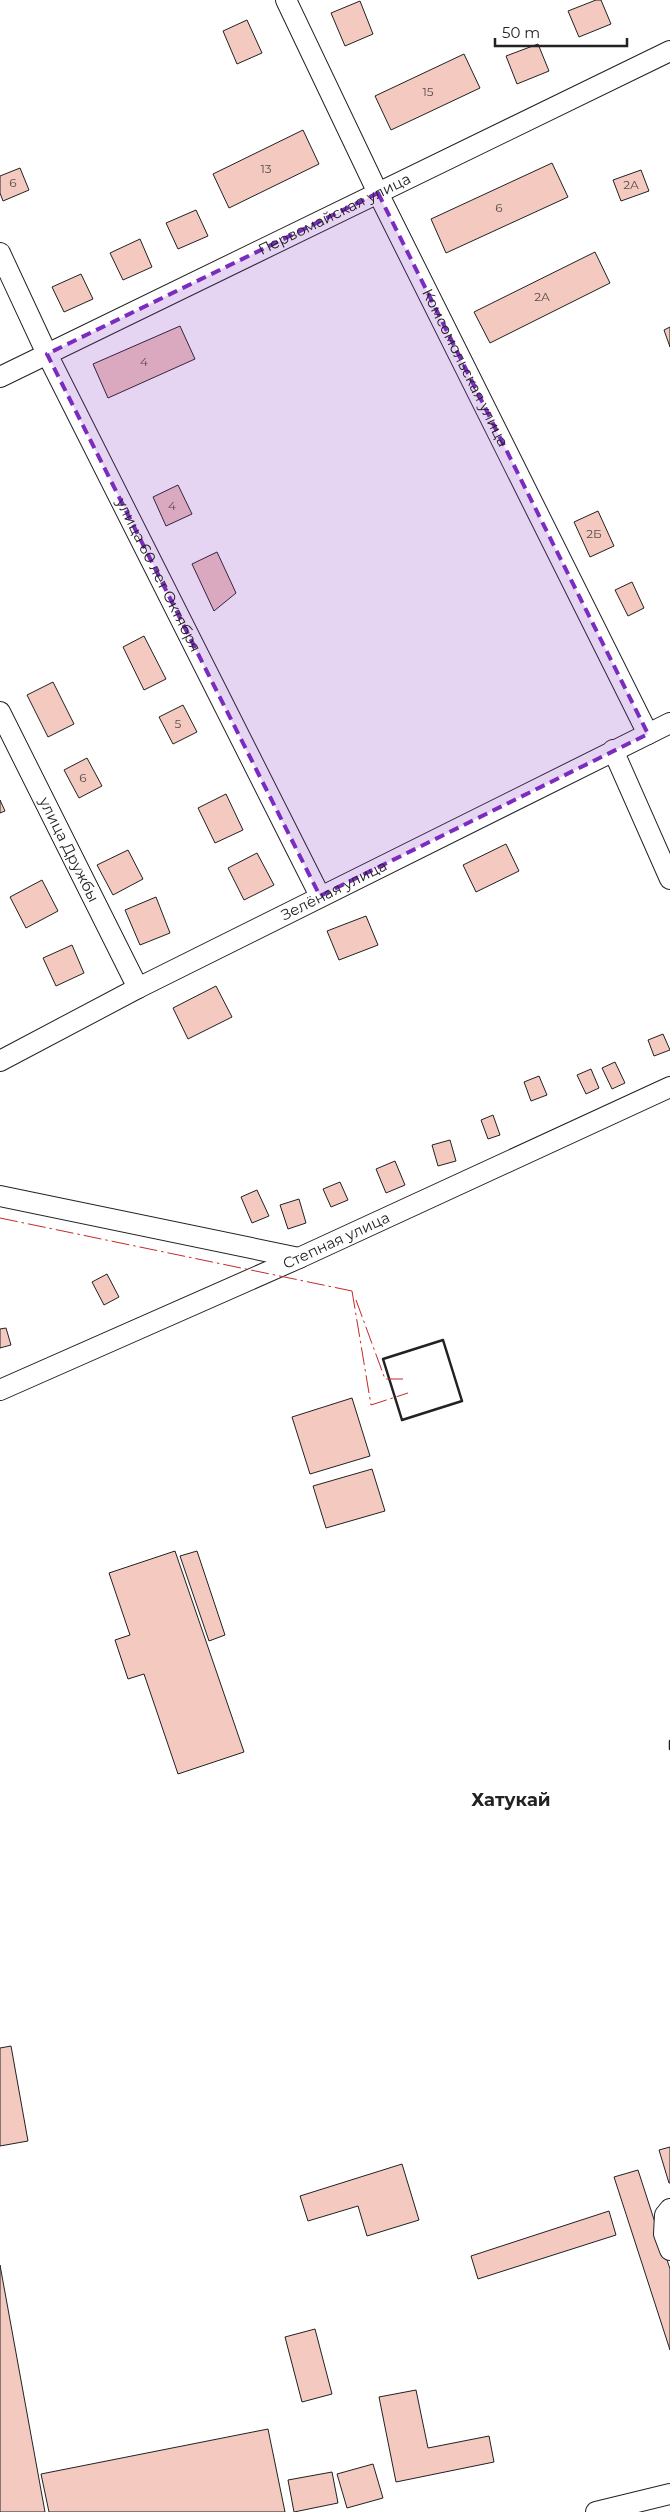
<svg xmlns="http://www.w3.org/2000/svg" width="670" height="2512" font-family="Montserrat,sans-serif">
  <style>
    .building { fill: #f3c9c0; stroke: #222 }
    .lines { fill: none; stroke-linecap: round; stroke-linejoin: round }
    .minor-casing { stroke: #222; stroke-width: 22 }
    .minor { stroke: #fff; stroke-width: 20 }
    .wall { stroke: #222; stroke-width: 2.5 }
    .power { stroke: #c62828; stroke-width: 1; stroke-dasharray: 18 4 2.5 4; stroke-linecap: butt }
    .marked { fill: #7b2cbf; fill-opacity: 0.2; stroke: #7b2cbf; stroke-width: 4; stroke-dasharray: 10 6; stroke-linejoin: round }
    .labels { text-anchor: middle; stroke-width: 4; stroke-linejoin: round; paint-order: stroke }
    .number-label { font-size: 12px; fill: #564c4a }
    .street-label { font-size: 15px; fill: #222; stroke: #fff }
    .quarter-label { font-size: 18px; font-weight: bold; fill: #222; stroke: #fff }
  </style>
  <rect width="100%" height="100%" fill="#fff"/>
  <path class="building" d="M596 0H601L611 24 579 37 568 11Z
    M360 1 373 34 345 46 331 13Z
    M247 20 262 53 237 64 223 31Z
    M538 44 549 71 517 84 506 56Z
    M464 54 480 88 391 130 375 96Z
    M303 130 319 164 229 208 213 174Z
    M552 163 568 197 446 253 431 219Z
    M20 168 29 190 3 201 0 193V176Z
    M641 170 649 191 621 201 613 180Z
    M196 210 208 236 178 249 166 223Z
    M140 239 152 267 123 280 110 253Z
    M595 252 610 283 490 343 474 312Z
    M81 274 93 299 64 312 52 287Z
    M180 326 195 359 108 398 93 364Z
    M670 327V347L664 330Z
    M178 485 192 514 166 526 153 497Z
    M598 511 614 546 590 557 574 522Z
    M217 552 236 593 214 611 192 564Z
    M632 582 644 608 628 616 615 590Z
    M144 636 166 679 144 690 123 647Z
    M53 682 74 724 48 737 27 695Z
    M183 705 197 732 173 744 159 717Z
    M87 758 102 786 79 798 64 770Z
    M226 794 243 830 215 843 198 808Z
    M0 800 5 811 0 813Z
    M506 844 519 871 476 892 463 865Z
    M128 850 143 879 113 895 97 865Z
    M257 853 274 885 244 900 228 868Z
    M42 880 58 911 26 928 10 897Z
    M156 897 170 933 140 945 125 910Z
    M366 916 378 945 339 960 327 931Z
    M72 945 84 973 56 986 43 958Z
    M216 986 232 1017 188 1039 173 1008Z
    M663 1034 670 1050 654 1056 648 1040Z
    M615 1062 625 1083 612 1089 602 1068Z
    M591 1069 599 1088 586 1094 577 1075Z
    M539 1076 547 1095 531 1101 524 1082Z
    M493 1115 500 1135 488 1139 481 1120Z
    M450 1140 456 1161 438 1166 432 1145Z
    M395 1161 405 1185 386 1193 376 1169Z
    M340 1182 348 1200 331 1207 323 1189Z
    M257 1190 269 1216 252 1223 241 1197Z
    M299 1199 306 1223 288 1229 280 1205Z
    M107 1274 119 1297 104 1305 92 1282Z
    M6 1328 11 1345 0 1348V1329Z
    M352 1398 370 1456 310 1474 292 1417Z
    M372 1469 385 1511 326 1528 313 1486Z
    M175 1551 244 1752 178 1774 144 1674 128 1679 115 1640 130 1635 109 1573Z
    M197 1551 225 1635 209 1641 180 1556Z
    M11 2046 28 2141 0 2146V2048Z
    M670 2147V2183H669L659 2150Z
    M402 2164 419 2220 367 2236 358 2206 308 2221 300 2196Z
    M638 2170 670 2269V2350L614 2177Z
    M609 2211 616 2235 478 2279 471 2256Z
    M0 2265 45 2512H0Z
    M315 2329 332 2394 302 2402 285 2337Z
    M416 2390 428 2448 489 2436 494 2462 396 2482 379 2397Z
    M268 2429 285 2512H49L41 2474Z
    M373 2464 383 2498 347 2508 337 2474Z
    M332 2472 338 2503 294 2512 288 2480Z"/>
  <g class="lines">
    <defs>
      <g id="minor">
        <path id="s1" d="M286 0 378 193 648 734"/>
        <path id="s2" d="M0 253 47 354 320 896"/>
        <path id="s3" d="M0 377 670 51"/>
        <path id="s4" d="M0 712 138 988"/>
        <path d="M613 750 670 879"/>
        <path id="s5" d="M0 1061 138 988 670 723"/>
        <path d="M0 1196 299 1258"/>
        <path id="s6" d="M0 1390 299 1258 670 1087"/>
        <path d="M670 2209 665 2215 664 2234 670 2250"/>
        <path d="M596 2512 670 2494"/>
      </g>
    </defs>
    <use href="#minor" class="minor-casing"/>
    <use href="#minor" class="minor"/>
    <path class="wall" d="M443 1340 462 1401 402 1420 383 1359Z
      M670 1741V1749"/>
    <path class="power" d="M0 1218 352 1291
      M352 1291 371 1405 408 1393
      M356 1300 385 1379H403"/>
  </g>
  <path class="marked" d="M378 193 648 734 320 896 47 354Z"/>
  <g class="labels">
    <g class="number-label">
      <text x="428" y="96">15</text>
      <text x="266" y="173">13</text>
      <text x="13" y="187">6</text>
      <text x="631" y="189">2А</text>
      <text x="499" y="212">6</text>
      <text x="542" y="301">2А</text>
      <text x="144" y="366">4</text>
      <text x="172" y="510">4</text>
      <text x="594" y="538">2Б</text>
      <text x="178" y="728">5</text>
      <text x="83" y="782">6</text>
    </g>
    <g class="street-label">
      <text dy="5" stroke="none"><textPath href="#s3" startOffset="372">Первомайская улица</textPath></text>
      <text dy="5" stroke="none"><textPath href="#s1" startOffset="409">Комсомольская улица</textPath></text>
      <text dy="5" stroke="none"><textPath href="#s2" startOffset="359">улица 60 лет Октября</textPath></text>
      <text dy="5" stroke="none"><textPath href="#s4" startOffset="154">улица Дружбы</textPath></text>
      <text dy="5" stroke="none"><textPath href="#s5" startOffset="375">Зелёная улица</textPath></text>
      <text dy="5" stroke="none"><textPath href="#s6" startOffset="368">Степная улица</textPath></text>
    </g>
    <g class="quarter-label">
      <text x="511" y="1806">Хатукай</text>
    </g>
  </g>
  <path d="M495 38v8h132v-8" fill="none" stroke="#222222" stroke-width="2.5"/>
  <text x="502" y="38" font-size="15" fill="#222222" stroke="#ffffff" stroke-width="4" paint-order="stroke">50 m</text>
</svg>
